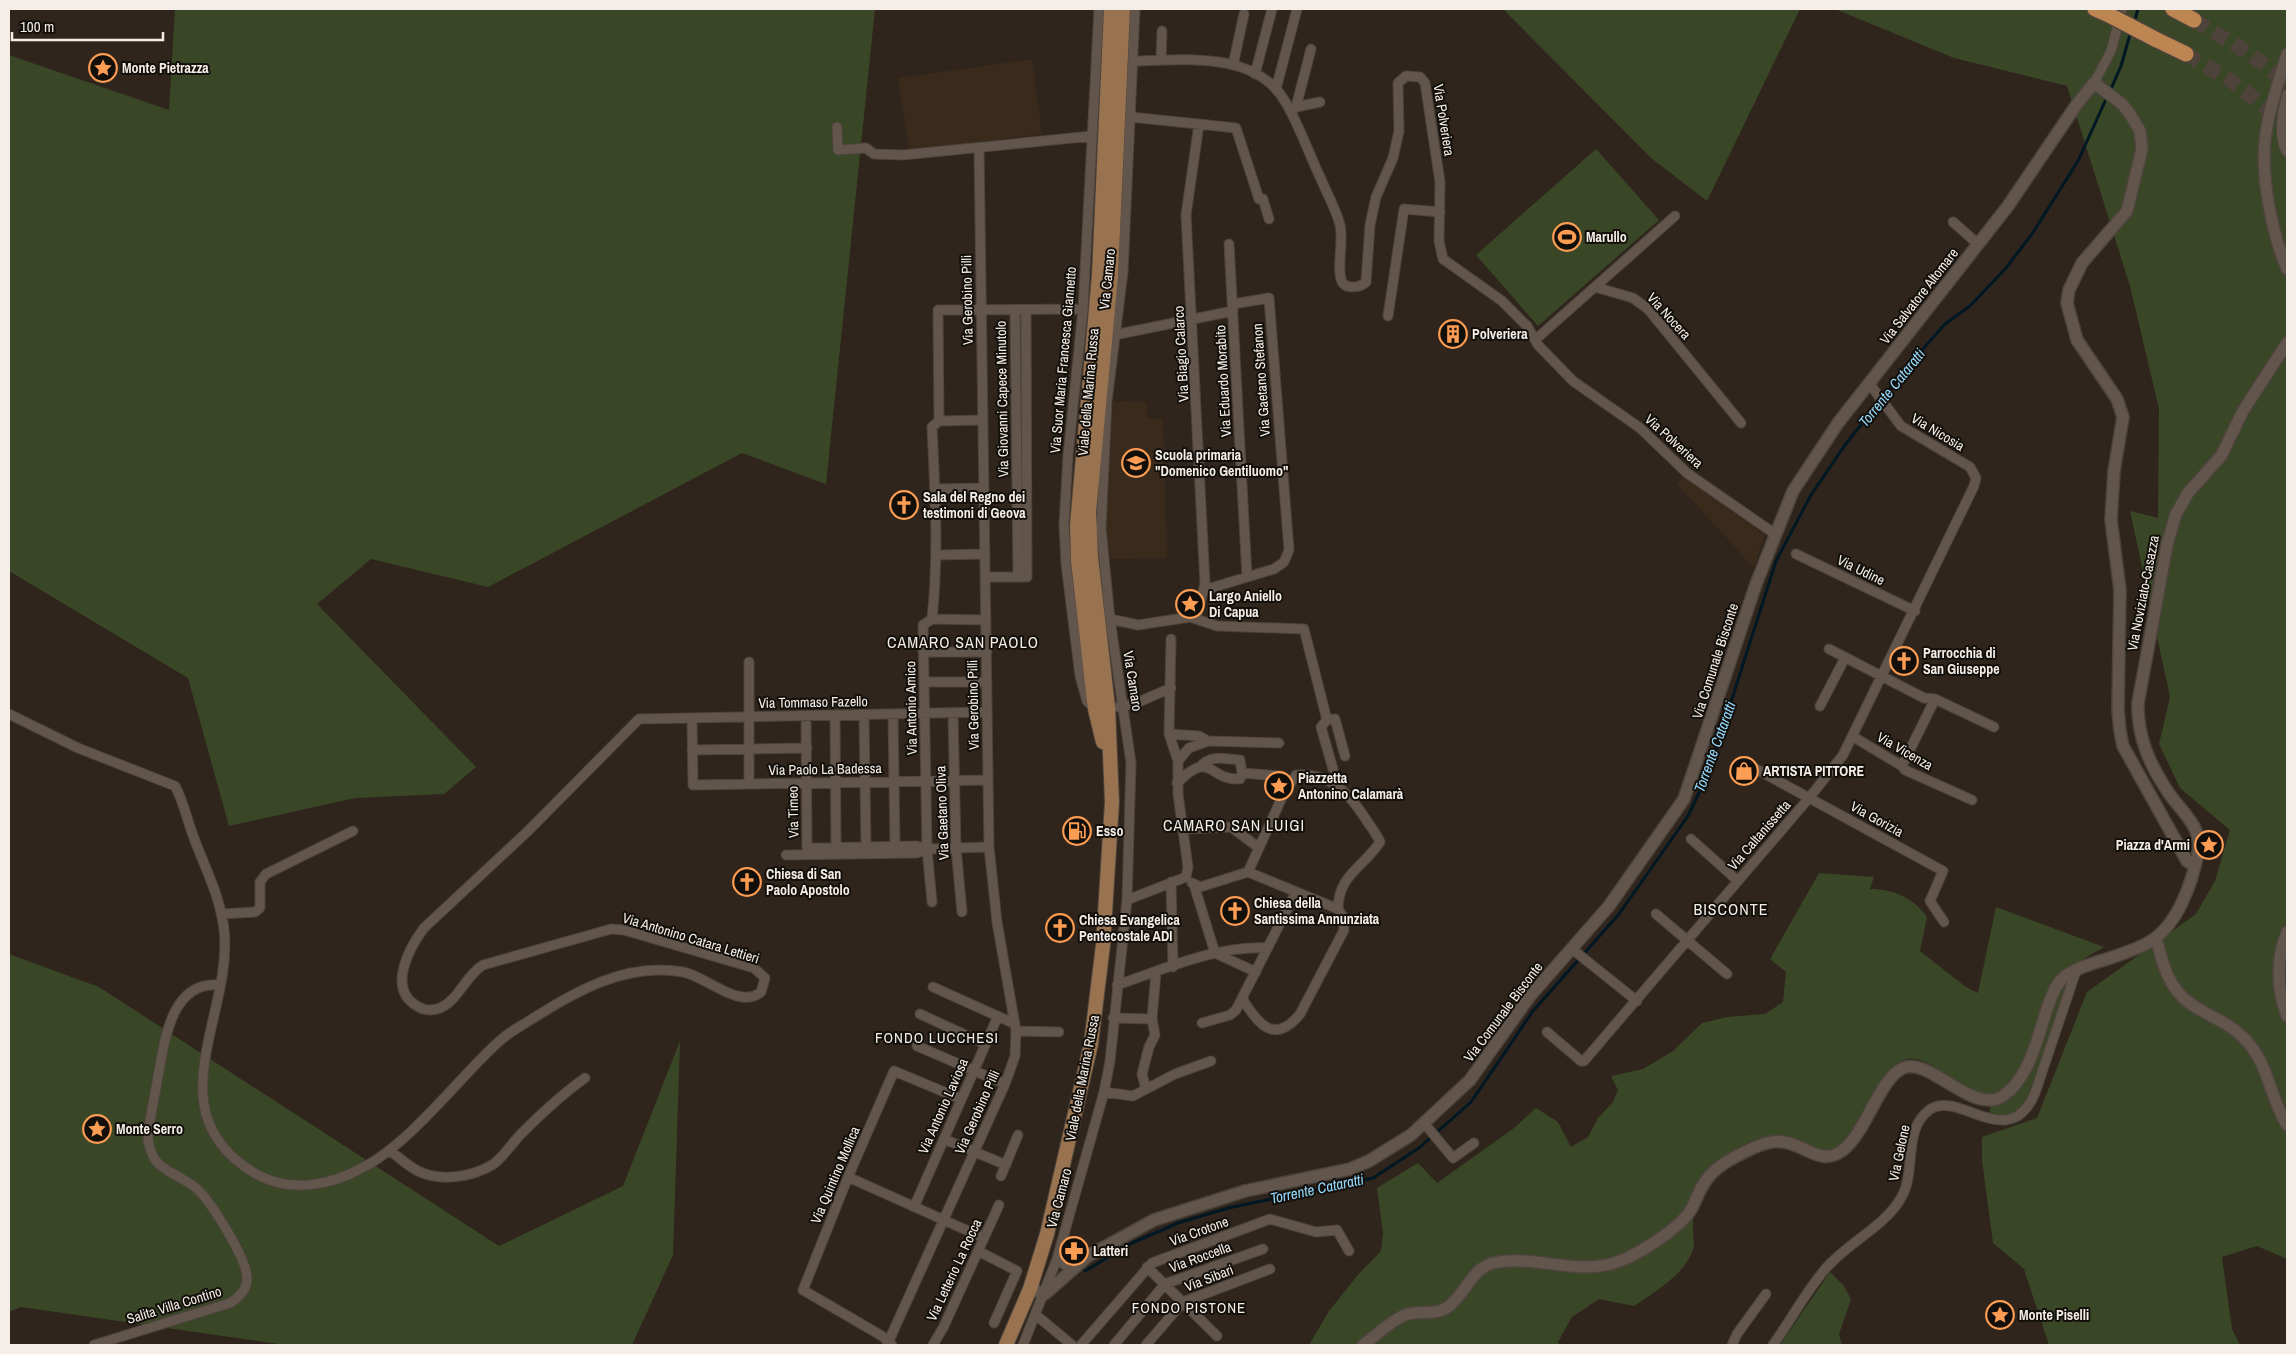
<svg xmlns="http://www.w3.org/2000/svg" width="2296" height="1354" font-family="'Archivo Narrow',sans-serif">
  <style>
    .built { fill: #392a1c }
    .green { fill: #3a4726 }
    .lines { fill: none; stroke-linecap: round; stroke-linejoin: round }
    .stream { stroke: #001724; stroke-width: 3 }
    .highway-tunnel { stroke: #4d433b; stroke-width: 15; stroke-dasharray: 15 8; stroke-linecap: butt }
    .street-casing { stroke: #4c443c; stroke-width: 11 }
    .secondary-casing { stroke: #4c443c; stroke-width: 14 }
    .primary-casing { stroke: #4c443c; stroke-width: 16 }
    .highway-casing { stroke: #4c443c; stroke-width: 18 }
    .street { stroke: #62564c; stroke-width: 9 }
    .secondary { stroke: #62564c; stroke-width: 11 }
    .primary { stroke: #99724f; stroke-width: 14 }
    .highway { stroke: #bd8551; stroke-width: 15 }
    .highway-bridge-casing { stroke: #4c443c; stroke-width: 18; stroke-linecap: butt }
    .highway-bridge { stroke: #bd8551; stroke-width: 15 }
    .labels { text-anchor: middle; stroke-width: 4; stroke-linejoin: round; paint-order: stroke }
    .poi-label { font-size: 14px; font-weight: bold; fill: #f5eee8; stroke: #130f0b; text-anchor: start }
    .street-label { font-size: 14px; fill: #f5eee8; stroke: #130f0b }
    .water-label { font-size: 15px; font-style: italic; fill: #94d8fb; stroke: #130f0b }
    .neighbourhood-label { font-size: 15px; letter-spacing: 1px; fill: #f5eee8; stroke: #130f0b }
    .quarter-label { font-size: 16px; letter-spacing: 1px; fill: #f5eee8; stroke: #130f0b }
  </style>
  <rect width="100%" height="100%" fill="#2f251c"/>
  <path class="built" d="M1032 59 1042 134 909 151 898 78Z
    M1113 401 1147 402V418L1163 419 1167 558 1105 559V506Z
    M1683 476 1765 535 1754 568 1677 484Z"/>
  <path class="green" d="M175 9H875L826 484 742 453 488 587 371 559 317 604 476 767 444 794 355 798 229 826 188 678 9 571V55L169 110Z
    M1503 9H1800L1707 201 1651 158Z
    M1835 9H2287V1259L2257 1246 2222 1257 2232 1329 2240 1345H2049L2024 1269 1993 1243 1982 1160V1137L2037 1118 2087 992 2196 914 2215 881 2230 830 2180 788 2159 744 2170 697 2130 511 2158 518 2159 409 2130 286 2067 86 1954 58Z
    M1596 149 1659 220 1538 326 1476 255Z
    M1819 873 1874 877 1870 889C1893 889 1914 898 1927 917L1920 951 1966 987 1978 993 1996 907 2104 947C2093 954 2077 961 2068 970 2064 975 2061 984 2058 990 2048 1011 2018 1081 2002 1092 1976 1111 1933 1052 1907 1059 1877 1066 1867 1127 1842 1145 1821 1160 1802 1137 1781 1135 1758 1134 1727 1152 1710 1167 1692 1184 1693 1208 1693 1231 1693 1236 1695 1244 1693 1250 1683 1276 1656 1291 1634 1306L1599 1299 1572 1317 1558 1342 1560 1345H1309L1329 1311 1357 1276 1381 1251 1383 1233 1377 1188 1418 1163 1437 1183 1514 1128 1536 1108 1558 1122 1571 1147 1588 1137 1598 1118 1613 1102 1618 1090 1611 1076 1643 1069 1673 1051 1702 1023 1727 1017 1765 1014 1783 1002 1786 972 1770 959Z
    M9 954 99 987 499 1246 623 1186 680 1041 673 1255 632 1345H286L21 1307 9 1312Z
    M2068 981 2027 1100C2017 1114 2005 1118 1989 1114L1991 1105C2030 1103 2046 1007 2068 981Z
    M1830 1272 1844 1286 1851 1299 1839 1334 1842 1345H1780Z"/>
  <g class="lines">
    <path class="stream" d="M2134 23 2138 9
      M2110 91 2121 66 2131 31
      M1085 1271 1132 1243 1178 1223 1228 1208 1373 1178 1419 1148 1471 1102 1533 1011 1619 914 1688 816 1708 774 1776 561 1811 495 1845 445 1907 367 1945 324 1970 306 2006 268 2032 234 2078 161 2107 97"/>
    <path class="highway-tunnel" d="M2194 20 2247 52 2287 82
      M2186 54 2230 80 2287 124"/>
    <defs>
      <path id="street" d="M1161 60 1162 31
        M1133 61C1182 60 1257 50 1286 103 1300 127 1309 154 1321 179 1327 194 1336 209 1340 225 1344 241 1336 269 1342 282 1347 290 1361 287 1366 282L1370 225 1376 197 1393 158 1399 131 1398 83 1406 76 1420 77 1425 83 1440 182 1439 241 1443 259 1502 301 1527 326 1538 345 1573 381 1640 428 1687 473 1775 534
        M1233 65 1244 14
        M1255 74 1272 9
        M2094 83 2111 51 2122 9
        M1276 89 1297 9
        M2287 94C2283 109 2277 138 2287 152
        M1296 107 1320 102
        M1291 112 1296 107 1311 49
        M1131 117 1236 128 1259 199H1263L1269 219
        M837 127 838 150 866 148 874 154 903 155 1092 136
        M1953 222 1978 244
        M1229 244 1247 577
        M1595 287 1633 298 1648 309 1741 423
        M1015 310 1018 577
        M1388 316 1404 209 1440 212
        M1114 335 1233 311
        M1535 340 1675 216
        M939 421 983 420
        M935 489 984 488
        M1796 554 1915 611
        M937 555 985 554
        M986 577H1027L1026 310
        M1204 590 1274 569 1284 562 1289 550 1269 298 1233 304
        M1196 618 1205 584 1186 215 1199 124
        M932 619 986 620
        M1110 619 1138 625 1190 617 1217 626 1304 629 1327 720 1321 727 1333 769
        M1171 639 1169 734 1178 761V794L1188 867 1186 877
        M1829 649 1924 698 1935 699 1994 727
        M923 652H987
        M749 662V784
        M924 682H987
        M1820 706 1845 658
        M1118 707 1134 704 1171 688
        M1095 709 1087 701 1080 676 1066 564 1064 525 1068 456 1083 309 1099 9
        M953 713 956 848 962 912
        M9 714 78 748 175 786C184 802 187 821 194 838 205 868 220 896 224 929 234 1015 152 1113 256 1174 290 1193 329 1186 362 1168 403 1147 444 1097 477 1063 490 1050 503 1036 519 1027 569 996 621 961 683 972 706 976 739 1010 761 992L765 978 754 968 624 930 611 929 483 965C465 976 459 1000 440 1008 432 1011 425 1011 417 1006 387 989 409 948 424 928L528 831 639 719 987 712
        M893 714 895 846
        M835 715 836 847
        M864 715 866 847
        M806 716 807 848 917 846 927 849 989 847
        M692 718 693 785 988 780
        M1327 720 1335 719 1345 756
        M1169 734 1199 736 1208 741
        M1852 736 1902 766 1905 770 1972 800
        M692 750 807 748
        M1178 761 1189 748 1208 741 1279 743
        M1745 763 1943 871 1930 901 1944 922
        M1902 766 1935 699
        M1242 773 1280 776
        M1177 783C1212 748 1208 781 1240 779L1242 773 1240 760C1224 759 1211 754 1200 767
        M1183 829 1231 827 1258 847
        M1691 839 1738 881
        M786 855 917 853 927 849
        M1248 872 1284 793 1296 775C1330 773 1348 792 1365 818 1370 826 1377 834 1380 842 1363 868 1338 875 1338 909
        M1171 882 1173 967
        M1192 883 1200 887 1248 872
        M1194 885 1215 953 1256 972
        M1127 900 1186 877
        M932 902 927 849 923 625 932 619C939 555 935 491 932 427L939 421 938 310 1083 309
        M221 914 255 912 260 908V882L266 874 353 831
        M1656 914 1727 974
        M1572 949 1637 1001
        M1117 985C1165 969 1217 945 1268 948
        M933 987 1015 1024
        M1242 998C1257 1023 1274 1046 1300 1014L1344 930 1343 917 1338 909 1248 872
        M920 1014 985 1044
        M1113 1018 1152 1019
        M1202 1023 1230 1015 1236 1010 1296 892
        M1016 1031 1059 1032
        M1547 1032 1581 1061H1584L1809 798 1843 755 1974 486 1976 478 1970 467 1901 426 1869 383
        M917 1046 1005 1084
        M1146 1089 1142 1074 1149 1047 1155 1035 1152 1019 1156 972
        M1104 1092 1133 1096 1175 1074 1211 1061
        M1424 1123 1453 1158 1474 1143
        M944 1139 1006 1165
        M390 1151C399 1157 408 1166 418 1171 440 1182 472 1177 492 1165 503 1158 512 1143 521 1134 541 1114 562 1094 585 1078
        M1001 1176 1018 1135
        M848 1177 984 1238
        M914 1207 998 1016
        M978 1251 1017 1271 994 1323
        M1057 1259 1066 1266 1076 1265
        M1147 1267 1217 1336
        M1036 1315 1072 1345
        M94 1345 230 1303C239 1298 247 1289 247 1279 248 1260 211 1202 197 1189 185 1178 166 1173 156 1161 151 1154 149 1147 148 1139 149 1120 154 1101 157 1082 164 1046 169 981 219 985
        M887 1345 1005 1084 1015 1056 1016 1031 997 922 989 847 979 148
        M892 1345 882 1336 803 1290 848 1177 894 1071 961 1099
        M933 1345 944 1326 999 1205
        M1023 1345 1057 1259 1104 1092 1110 1061 1127 900 1131 763 1110 619 1101 528 1107 401 1123 272 1135 9
        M1081 1345 1152 1263 1270 1219 1316 1232 1337 1230 1349 1251
        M1114 1345 1165 1284 1263 1249
        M1146 1345 1183 1302 1270 1269
        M1732 1345 1737 1334 1766 1294
        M1773 1345C1791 1320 1806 1291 1827 1267 1848 1243 1886 1225 1901 1198 1917 1171 1902 1131 1929 1110 1958 1088 2009 1155 2035 1093L2076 971"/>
      <path id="secondary" d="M2287 54C2279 82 2268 111 2265 140 2261 178 2272 233 2287 269
        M2287 932C2276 960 2277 989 2287 1016
        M2156 938C2161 955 2164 973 2175 988 2193 1015 2228 1016 2250 1045 2269 1068 2271 1100 2287 1125
        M1030 1289 1045 1294 1088 1256 1154 1220 1245 1191 1350 1169 1369 1161 1411 1135 1470 1080 1530 996 1609 906 1684 799 1756 584 1793 491 1838 423 2008 206 2077 104 2094 83 2122 104 2130 114 2140 131 2142 149 2127 211 2082 263 2069 290 2067 303 2077 340 2117 399 2123 417 2114 471 2111 520 2120 590 2118 709 2120 731 2123 746 2187 861 2195 866
        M1363 1345C1376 1336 1390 1321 1405 1315 1419 1310 1435 1316 1448 1307 1465 1295 1472 1268 1493 1263 1535 1254 1579 1277 1620 1261 1640 1253 1675 1231 1688 1214 1695 1205 1697 1194 1703 1185 1714 1166 1734 1157 1753 1148 1763 1144 1773 1140 1784 1142 1806 1145 1821 1167 1843 1150 1867 1131 1879 1079 1903 1068 1929 1056 1973 1116 2003 1096 2030 1078 2038 1035 2048 1006 2052 996 2055 985 2063 978 2075 968 2094 963 2110 958 2123 953 2139 949 2151 941 2178 924 2192 883 2198 853 2203 826 2181 812 2168 792 2150 765 2137 737 2138 703L2167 545 2176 514 2188 493 2221 456 2243 411 2287 343"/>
      <path id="primary" d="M1103 742 1095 709 1078 561 1077 525 1099 275 1111 9
        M1006 1345 1030 1289 1047 1234 1091 1044 1103 945 1112 802 1108 707 1091 557 1089 512 1111 276 1123 9"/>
      <path id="highway" d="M2095 9 2111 16
        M2173 9 2194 20
        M2155 39 2186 54"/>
    </defs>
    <use href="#street" class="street-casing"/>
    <use href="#secondary" class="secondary-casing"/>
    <use href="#primary" class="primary-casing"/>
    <use href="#highway" class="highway-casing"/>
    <use href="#street" class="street"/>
    <use href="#secondary" class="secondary"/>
    <use href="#primary" class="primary"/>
    <use href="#highway" class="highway"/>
    <defs>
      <path id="highway-bridge" d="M2111 16 2155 39"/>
    </defs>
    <use href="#highway-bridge" class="highway-bridge-casing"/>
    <use href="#highway-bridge" class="highway-bridge"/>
  </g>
  <defs>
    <symbol id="sight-ring" viewBox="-11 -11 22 22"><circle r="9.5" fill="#130f0b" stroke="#fc9d53" stroke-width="1.5"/><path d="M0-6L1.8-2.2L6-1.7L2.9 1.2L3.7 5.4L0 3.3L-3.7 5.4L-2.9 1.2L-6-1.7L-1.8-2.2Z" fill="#fc9d53"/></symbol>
    <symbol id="stadium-ring" viewBox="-11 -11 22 22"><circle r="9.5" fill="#130f0b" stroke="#fc9d53" stroke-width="1.5"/><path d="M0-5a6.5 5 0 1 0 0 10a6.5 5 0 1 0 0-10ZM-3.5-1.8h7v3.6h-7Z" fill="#fc9d53"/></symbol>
    <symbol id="building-ring" viewBox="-11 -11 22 22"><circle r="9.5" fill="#130f0b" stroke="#fc9d53" stroke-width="1.5"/><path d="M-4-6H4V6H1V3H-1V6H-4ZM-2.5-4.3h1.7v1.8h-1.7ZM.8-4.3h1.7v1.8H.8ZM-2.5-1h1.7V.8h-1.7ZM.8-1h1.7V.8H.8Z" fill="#fc9d53"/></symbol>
    <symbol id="school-ring" viewBox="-11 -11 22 22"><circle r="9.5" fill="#130f0b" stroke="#fc9d53" stroke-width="1.5"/><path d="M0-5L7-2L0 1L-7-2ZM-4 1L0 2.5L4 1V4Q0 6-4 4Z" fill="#fc9d53"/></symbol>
    <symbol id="church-ring" viewBox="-11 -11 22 22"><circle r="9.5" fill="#130f0b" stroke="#fc9d53" stroke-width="1.5"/><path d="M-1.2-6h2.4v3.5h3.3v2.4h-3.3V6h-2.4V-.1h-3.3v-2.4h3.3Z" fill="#fc9d53"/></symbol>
    <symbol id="shop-ring" viewBox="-11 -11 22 22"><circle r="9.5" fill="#130f0b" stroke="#fc9d53" stroke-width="1.5"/><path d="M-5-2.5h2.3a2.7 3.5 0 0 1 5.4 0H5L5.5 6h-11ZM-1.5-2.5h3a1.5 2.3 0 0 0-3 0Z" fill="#fc9d53"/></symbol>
    <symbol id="fuel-ring" viewBox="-11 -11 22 22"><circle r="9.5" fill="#130f0b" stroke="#fc9d53" stroke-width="1.5"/><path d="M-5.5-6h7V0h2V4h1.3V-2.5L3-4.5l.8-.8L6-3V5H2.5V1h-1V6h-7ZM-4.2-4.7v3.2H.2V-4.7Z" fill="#fc9d53"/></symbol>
    <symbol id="pharmacy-ring" viewBox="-11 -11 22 22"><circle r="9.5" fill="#130f0b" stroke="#fc9d53" stroke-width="1.5"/><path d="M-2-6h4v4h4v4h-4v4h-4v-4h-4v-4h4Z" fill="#fc9d53"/></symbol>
  </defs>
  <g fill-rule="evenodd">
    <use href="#sight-ring" x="87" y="52" width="32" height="32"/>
    <use href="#stadium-ring" x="1551" y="221" width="32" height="32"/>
    <use href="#building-ring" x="1437" y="318" width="32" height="32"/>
    <use href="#school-ring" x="1120" y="447" width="32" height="32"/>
    <use href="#church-ring" x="888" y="489" width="32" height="32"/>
    <use href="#sight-ring" x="1174" y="588" width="32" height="32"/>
    <use href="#church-ring" x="1888" y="645" width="32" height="32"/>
    <use href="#shop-ring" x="1728" y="755" width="32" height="32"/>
    <use href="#sight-ring" x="1263" y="770" width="32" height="32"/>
    <use href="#fuel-ring" x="1061" y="815" width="32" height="32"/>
    <use href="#sight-ring" x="2193" y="829" width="32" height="32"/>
    <use href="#church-ring" x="731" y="866" width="32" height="32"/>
    <use href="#church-ring" x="1219" y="895" width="32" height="32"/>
    <use href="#church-ring" x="1044" y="912" width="32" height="32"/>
    <use href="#sight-ring" x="81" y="1113" width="32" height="32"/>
    <use href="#pharmacy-ring" x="1058" y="1235" width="32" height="32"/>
    <use href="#sight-ring" x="1984" y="1299" width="32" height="32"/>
  </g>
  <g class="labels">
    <g class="poi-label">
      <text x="122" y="73">Monte Pietrazza</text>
      <text x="1586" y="242">Marullo</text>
      <text x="1472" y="339">Polveriera</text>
      <text x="1155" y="460">Scuola primaria<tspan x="1155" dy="16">"Domenico Gentiluomo"</tspan></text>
      <text x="923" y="502">Sala del Regno dei<tspan x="923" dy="16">testimoni di Geova</tspan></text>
      <text x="1209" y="601">Largo Aniello<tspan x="1209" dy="16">Di Capua</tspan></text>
      <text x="1923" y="658">Parrocchia di<tspan x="1923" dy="16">San Giuseppe</tspan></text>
      <text x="1763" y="776">ARTISTA PITTORE</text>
      <text x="1298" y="783">Piazzetta<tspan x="1298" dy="16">Antonino Calamarà</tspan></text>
      <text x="1096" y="836">Esso</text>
      <text x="2190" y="850" text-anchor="end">Piazza d'Armi</text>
      <text x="766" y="879">Chiesa di San<tspan x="766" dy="16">Paolo Apostolo</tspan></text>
      <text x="1254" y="908">Chiesa della<tspan x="1254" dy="16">Santissima Annunziata</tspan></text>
      <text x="1079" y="925">Chiesa Evangelica<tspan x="1079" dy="16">Pentecostale ADI</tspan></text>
      <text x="116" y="1134">Monte Serro</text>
      <text x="1093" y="1256">Latteri</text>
      <text x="2019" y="1320">Monte Piselli</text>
    </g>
    <g class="street-label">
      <text transform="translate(1444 120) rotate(81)" y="5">Via Polveriera</text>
      <text transform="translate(1107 279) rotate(-84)" y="5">Via Camaro</text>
      <text transform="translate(1919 296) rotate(-52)" y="5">Via Salvatore Altomare</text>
      <text transform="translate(967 300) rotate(-91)" y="5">Via Gerobino Pilli</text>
      <text transform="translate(1669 316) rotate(48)" y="5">Via Nocera</text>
      <text transform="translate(1181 354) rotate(-93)" y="5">Via Biagio Calarco</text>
      <text transform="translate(1063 360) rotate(-85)" y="5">Via Suor Maria Francesca Giannetto</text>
      <text transform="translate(1261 380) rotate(-94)" y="5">Via Gaetano Stefanon</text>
      <text transform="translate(1223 381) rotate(-93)" y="5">Via Eduardo Morabito</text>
      <text transform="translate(1088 392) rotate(-85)" y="5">Viale della Marina Russa</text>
      <text transform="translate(1002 399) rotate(-91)" y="5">Via Giovanni Capece Minutolo</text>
      <text transform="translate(1938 432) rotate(31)" y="5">Via Nicosia</text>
      <text transform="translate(1674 441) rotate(42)" y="5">Via Polveriera</text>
      <text transform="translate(1861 570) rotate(26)" y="5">Via Udine</text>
      <text transform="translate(2143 593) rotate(-79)" y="5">Via Noviziato-Casazza</text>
      <text transform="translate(1715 661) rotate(-72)" y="5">Via Comunale Bisconte</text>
      <text transform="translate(1133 681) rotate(81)" y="5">Via Camaro</text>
      <text transform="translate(813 702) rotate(-1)" y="5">Via Tommaso Fazello</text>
      <text transform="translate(973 705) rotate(-91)" y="5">Via Gerobino Pilli</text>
      <text transform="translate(911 708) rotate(-91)" y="5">Via Antonio Amico</text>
      <text transform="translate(1905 751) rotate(30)" y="5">Via Vicenza</text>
      <text transform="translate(825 769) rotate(-1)" y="5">Via Paolo La Badessa</text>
      <text transform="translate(793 812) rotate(-91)" y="5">Via Timeo</text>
      <text transform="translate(942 813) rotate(-92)" y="5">Via Gaetano Oliva</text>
      <text transform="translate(1877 819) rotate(29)" y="5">Via Gorizia</text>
      <text transform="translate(1759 835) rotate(-49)" y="5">Via Caltanissetta</text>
      <text transform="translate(691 938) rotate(17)" y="5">Via Antonino Catara Lettieri</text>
      <text transform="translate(1503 1012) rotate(-53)" y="5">Via Comunale Bisconte</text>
      <text transform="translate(1082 1078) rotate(-79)" y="5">Viale della Marina Russa</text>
      <text transform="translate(943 1106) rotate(-66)" y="5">Via Antonio Laviosa</text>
      <text transform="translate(977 1112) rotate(-66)" y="5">Via Gerobino Pilli</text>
      <text transform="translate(1899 1153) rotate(-78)" y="5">Via Gelone</text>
      <text transform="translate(835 1175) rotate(-67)" y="5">Via Quintino Mollica</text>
      <text transform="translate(1059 1198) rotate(-75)" y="5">Via Camaro</text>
      <text transform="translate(1199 1231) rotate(-20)" y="5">Via Crotone</text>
      <text transform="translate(1200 1257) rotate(-20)" y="5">Via Roccella</text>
      <text transform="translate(954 1270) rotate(-65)" y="5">Via Letterio La Rocca</text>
      <text transform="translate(1209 1278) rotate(-21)" y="5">Via Sibari</text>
      <text transform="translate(174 1305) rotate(-17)" y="5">Salita Villa Contino</text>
    </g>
    <g class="water-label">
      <text transform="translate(1892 388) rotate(-51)" y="5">Torrente Cataratti</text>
      <text transform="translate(1715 747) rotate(-70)" y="5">Torrente Cataratti</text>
      <text transform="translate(1317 1189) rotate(-12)" y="5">Torrente Cataratti</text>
    </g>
    <g class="neighbourhood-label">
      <text x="937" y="1043">FONDO LUCCHESI</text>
      <text x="1189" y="1313">FONDO PISTONE</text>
    </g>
    <g class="quarter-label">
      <text x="963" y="648">CAMARO SAN PAOLO</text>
      <text x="1234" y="831">CAMARO SAN LUIGI</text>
      <text x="1731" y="915">BISCONTE</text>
    </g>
  </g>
  <rect width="2296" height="1354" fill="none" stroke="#f5eee8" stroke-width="20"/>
  <path d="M12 32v8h151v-8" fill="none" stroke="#f5eee8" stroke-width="2.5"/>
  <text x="20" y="32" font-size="15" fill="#f5eee8" stroke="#130f0b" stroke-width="4" paint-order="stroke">100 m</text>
</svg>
